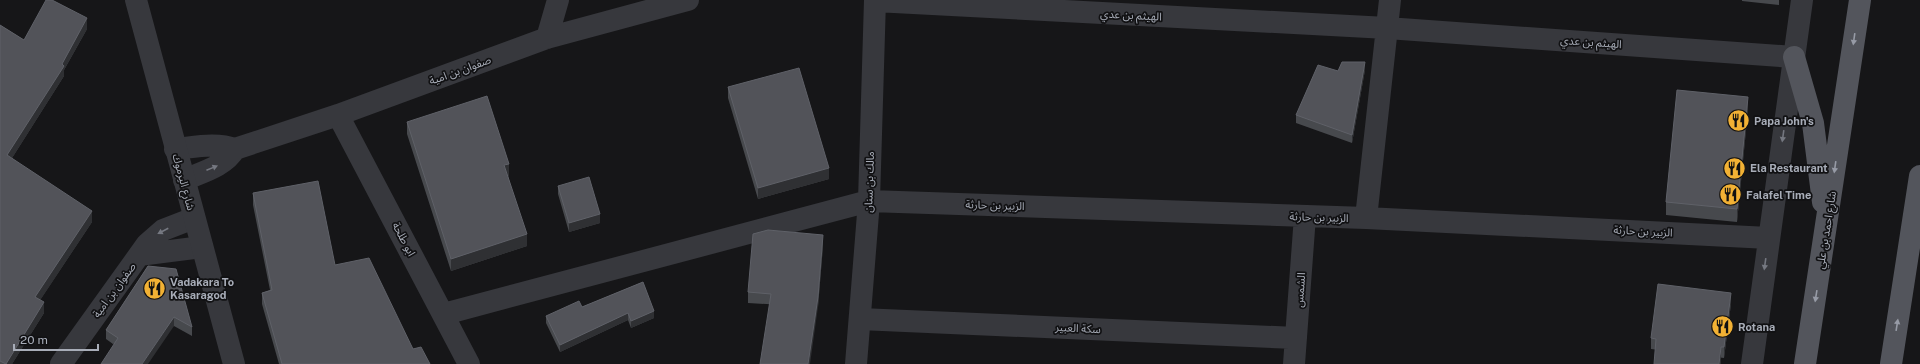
<svg xmlns="http://www.w3.org/2000/svg" width="1920" height="364" font-family="'Public Sans','Noto Sans Arabic',sans-serif">
  <style>
    .lines { fill: none; stroke-linecap: round; stroke-linejoin: round }
    .minor { stroke: #37383d; stroke-width: 22 }
    .tertiary { stroke: #37383d; stroke-width: 22 }
    .primary { stroke: #53555c; stroke-width: 22 }
    .wall { fill: #47494d }
    .shaded-wall { fill: #2f3033 }
    .building { fill: #525359; stroke: #5f6168 }
    .oneway { fill: #979ba6 }
    .oneway2 { fill: #757881 }
    .labels { text-anchor: middle; stroke-width: 3.5; stroke-linejoin: round; paint-order: stroke }
    .street-label { font-size: 11px; fill: #a8adb8; stroke: #111113 }
    .poi-label { font-size: 11px; font-weight: bold; fill: #a8adb8; stroke: #111113; text-anchor: start }
  </style>
  <rect width="100%" height="100%" fill="#161618"/>
  <g class="lines">
    <path class="minor" d="M875 1 1387 28 1794 57
      M547 38 558 0
      M338 115 469 364
      M175 149C195 147 216 142 235 149L338 115 547 38 688 0
      M184 180C202 172 224 167 235 149
      M1366 218 1390 0
      M139 255 202 247
      M444 314 869 201 1366 218 1769 238
      M860 319 1296 338
      M61 364 147 244 163 230 194 218
      M856 364 869 201 875 0
      M1294 364 1305 216
      M1752 364 1802 0"/>
    <path class="tertiary" d="M136 0 234 364"/>
    <path class="primary" d="M1794 57 1813 123 1823 202
      M1805 364 1860 0
      M1891 364 1920 176"/>
  </g>
  <path class="wall" d="M1742 0H1779V5L1742 1Z
    M0 25 24 40 87 29 64 70V76L12 158 92 222 40 300 44 313 12 364H0Z
    M1365 70 1352 143 1296 123V115L1338 71Z
    M728 87 829 179 758 199 728 98Z
    M1748 110 1737 222 1666 215V202Z
    M407 122 509 176H508L527 246 451 271 407 134Z
    M558 186 600 223 569 232 558 194Z
    M253 193 335 265 413 349 430 364H279L262 304V293L270 290 253 205Z
    M823 246 818 307 748 303V292Z
    M148 266 192 327V336L174 326 113 344 106 339V330Z
    M643 282 654 318 631 328 628 320 560 352 546 323V316L582 307Z
    M1731 304 1724 358 1651 349V338Z"/>
  <path class="shaded-wall" d="M87 18V29L64 70V76L7 166V155L62 64Z
    M1365 62V70L1352 143V135Z
    M1748 97V110L1737 222V209Z
    M509 164V176L504 178V165Z
    M829 168V179L758 199V188Z
    M92 211V222L35 308V297Z
    M600 214V223L569 232V223Z
    M527 234V246L451 271V259Z
    M823 235V246L818 307 810 364H808Z
    M1731 293V304L1724 358V347Z
    M44 302V313L12 364H6Z
    M654 311V318L631 328V321Z
    M628 313V320L560 352V345Z
    M174 317V326L148 364H142Z
    M1721 347V364H1719Z"/>
  <path class="building" d="M46 0H52L87 18 62 64 64 66 7 155 92 211 35 297 44 302 6 364 0 361V25L24 40Z
    M1342 62H1365L1352 135 1296 115 1318 65 1338 71Z
    M799 68 829 168 758 188 728 87Z
    M1677 90 1748 97 1737 209 1666 202Z
    M487 96 509 164 504 165 527 234 451 259 407 122Z
    M589 177 600 214 569 223 558 186Z
    M318 181 335 265 369 258 413 349 421 347 430 364H282L262 293 272 290 253 193Z
    M768 230 823 235 818 297 808 364H760L771 294 748 292 753 234Z
    M148 266 176 269 192 327 174 317 142 364H101L118 338 106 330Z
    M643 282 654 311 631 321 628 313 560 345 546 316 579 301 582 307Z
    M1658 284 1731 293 1724 347H1721L1719 364H1654L1656 339 1651 338Z"/>
  <defs><path id="oneway-solid" d="M-6-.8H1V-3.2L6.5 0L1 3.2V.8H-6Z"/></defs>
  <g class="oneway">
    <use href="#oneway-solid" transform="translate(1854 39) rotate(98)"/>
    <use href="#oneway-solid" transform="translate(1835 167) rotate(98)"/>
    <use href="#oneway-solid" transform="translate(1816 296) rotate(99)"/>
    <use href="#oneway-solid" transform="translate(1897 325) rotate(-81)"/>
  </g>
  <g class="oneway2">
    <use href="#oneway-solid" transform="translate(1783 136) rotate(98)"/>
    <use href="#oneway-solid" transform="translate(212 168) rotate(-22)"/>
    <use href="#oneway-solid" transform="translate(163 231) rotate(152)"/>
    <use href="#oneway-solid" transform="translate(1765 264) rotate(98)"/>
  </g>
  <defs>
    <symbol id="restaurant-disc" viewBox="-11 -11 22 22"><circle r="9.5" fill="#f2b134" stroke="#111113"/><path d="M-5-6h1v4h1v-4h1v4h1v-4h1v5L-1.5 .5V6h-2V.5L-5-1ZM5-6V6H3V1.5H1.5Q1.5-4 5-6Z" fill="#111"/></symbol>
  </defs>
  <g fill-rule="evenodd">
    <use href="#restaurant-disc" x="1726" y="108" width="25" height="25"/>
    <use href="#restaurant-disc" x="1722" y="156" width="25" height="25"/>
    <use href="#restaurant-disc" x="1718" y="182" width="25" height="25"/>
    <use href="#restaurant-disc" x="142" y="276" width="25" height="25"/>
    <use href="#restaurant-disc" x="1710" y="314" width="25" height="25"/>
  </g>
  <g class="labels">
    <g class="street-label">
      <text transform="translate(1131 15) rotate(3)" y="4">الهيثم بن عدي</text>
      <text transform="translate(1591 42) rotate(4)" y="4">الهيثم بن عدي</text>
      <text transform="translate(460 70) rotate(-20)" y="4">صفوان بن امية</text>
      <text transform="translate(184 182) rotate(75)" y="4">شارع اليرموك</text>
      <text transform="translate(869 182) rotate(-88)" y="4">مالك بن سنان</text>
      <text transform="translate(995 205) rotate(2)" y="4">الزبير بن حارثة</text>
      <text transform="translate(1319 217) rotate(2)" y="4">الزبير بن حارثة</text>
      <text transform="translate(1826 230) rotate(-81)" y="4">شارع احمد بن علي</text>
      <text transform="translate(1643 231) rotate(3)" y="4">الزبير بن حارثة</text>
      <text transform="translate(404 239) rotate(62)" y="4">ابو طلحة</text>
      <text transform="translate(114 290) rotate(-54)" y="4">صفوان بن امية</text>
      <text transform="translate(1300 290) rotate(-86)" y="4">الشمس</text>
      <text transform="translate(1078 328) rotate(3)" y="4">سكة العبير</text>
    </g>
    <g class="poi-label">
      <text x="1754" y="125">Papa John's</text>
      <text x="1750" y="172">Ela Restaurant</text>
      <text x="1746" y="199">Falafel Time</text>
      <text x="170" y="286">Vadakara To<tspan x="170" dy="13">Kasaragod</tspan></text>
      <text x="1738" y="331">Rotana</text>
    </g>
  </g>
  <path d="M14 344v6h84v-6" fill="none" stroke="#a8adb8" stroke-width="2"/>
  <text x="20" y="344" font-size="12" fill="#a8adb8" stroke="#111113" stroke-width="3" paint-order="stroke">20 m</text>
</svg>
